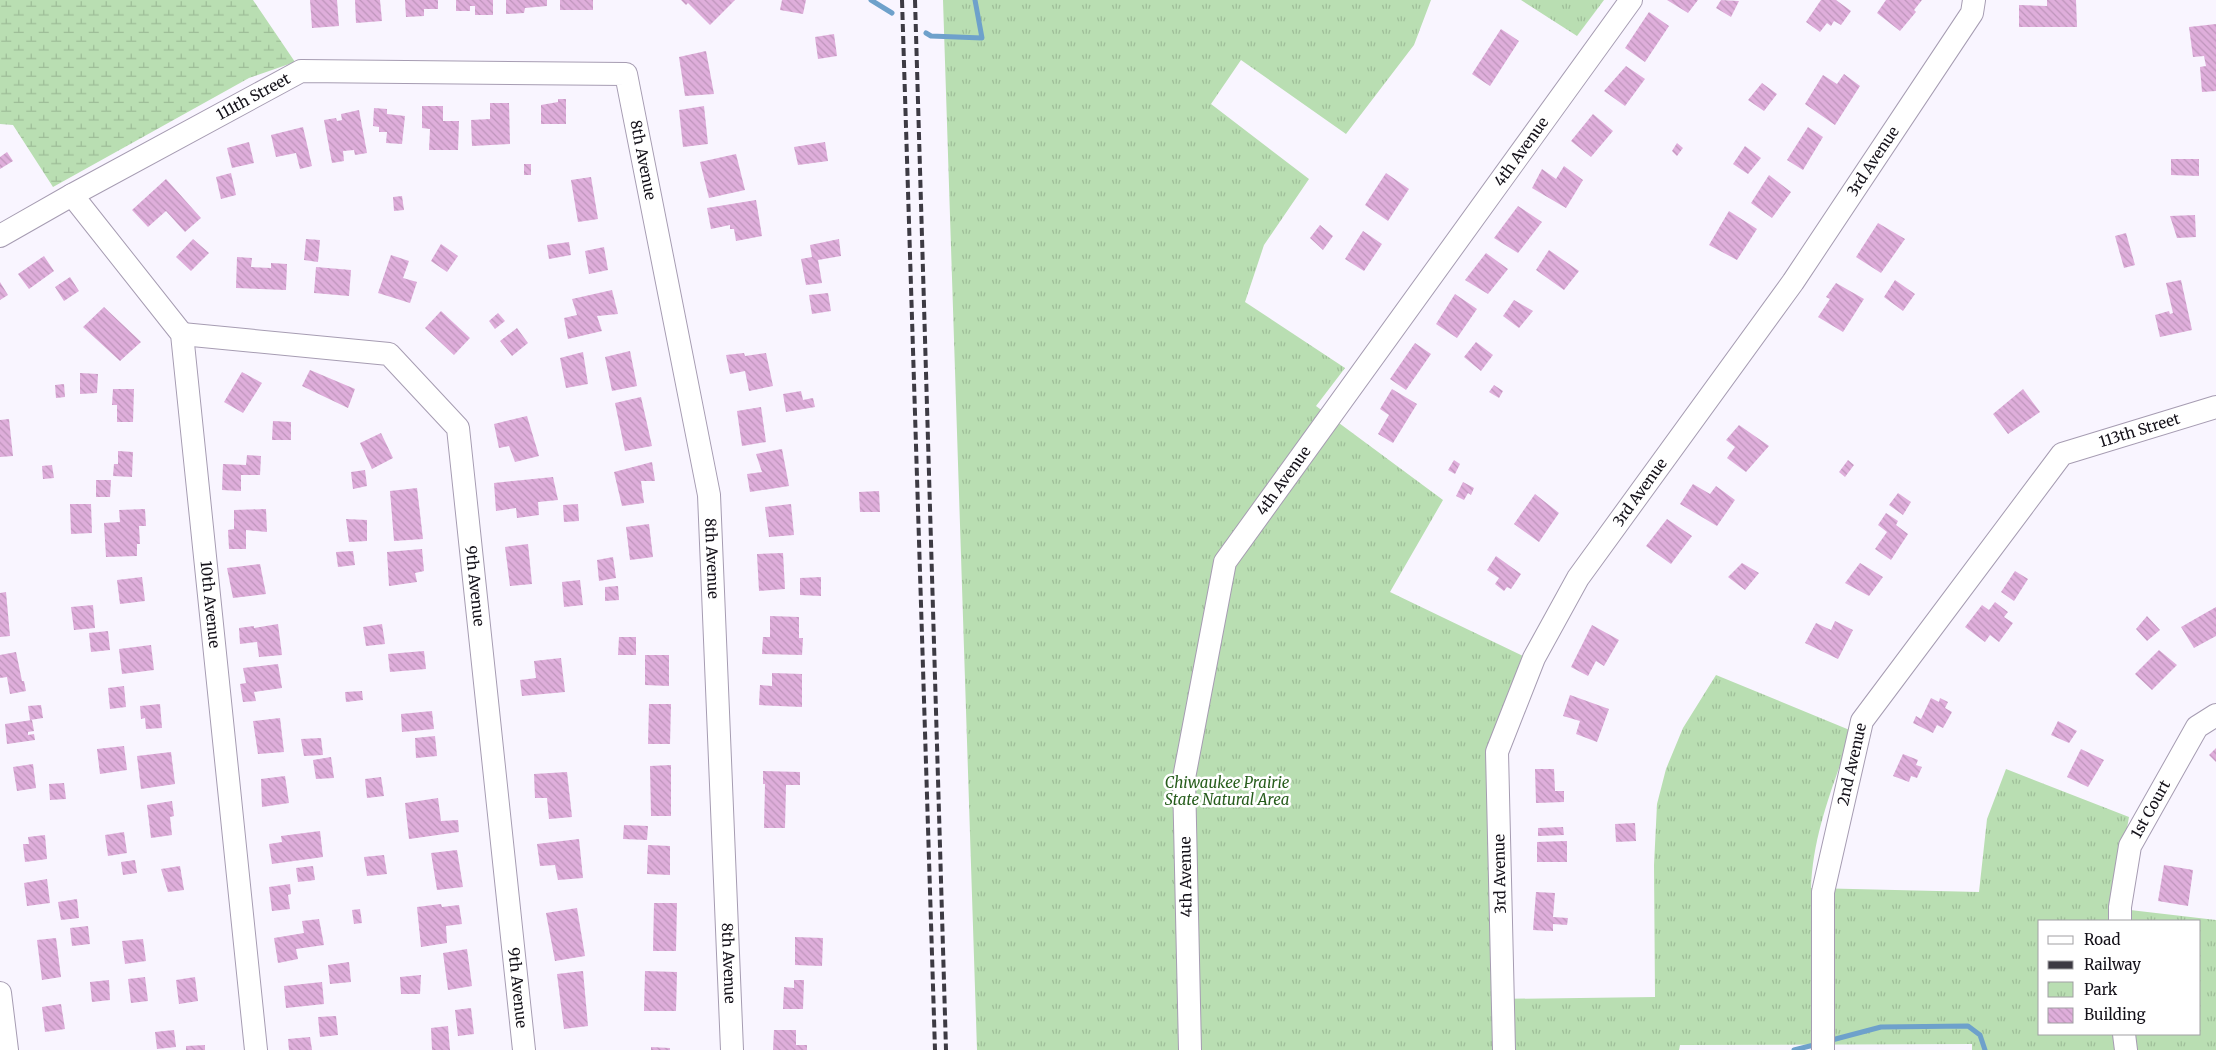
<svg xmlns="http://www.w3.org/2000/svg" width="2216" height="1050" font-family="Merriweather,serif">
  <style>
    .wetland { fill: url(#wetland-marsh) }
    .park { fill: url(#park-tufts); fill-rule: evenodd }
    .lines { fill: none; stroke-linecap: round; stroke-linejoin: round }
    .stream { stroke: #6ea1cb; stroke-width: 5 }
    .building { fill: url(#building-back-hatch) }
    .minor-casing { stroke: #a69cb2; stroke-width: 24 }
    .minor { stroke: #fff; stroke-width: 22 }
    .rail { stroke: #3d3a43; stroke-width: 4; stroke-dasharray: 8 4; stroke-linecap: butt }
    .labels { text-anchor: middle; stroke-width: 5; stroke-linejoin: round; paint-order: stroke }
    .street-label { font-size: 15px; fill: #141119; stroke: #fff }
    .park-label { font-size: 15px; font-style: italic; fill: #275d1c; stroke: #fff }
  </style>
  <defs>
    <pattern id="wetland-marsh" width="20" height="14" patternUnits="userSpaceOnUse" patternTransform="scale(1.25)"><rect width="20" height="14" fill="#b9deb2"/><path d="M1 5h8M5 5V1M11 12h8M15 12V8" fill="none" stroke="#9ebd98"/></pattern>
    <pattern id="park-tufts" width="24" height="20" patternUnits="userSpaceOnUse" patternTransform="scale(1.25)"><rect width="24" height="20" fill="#b9deb2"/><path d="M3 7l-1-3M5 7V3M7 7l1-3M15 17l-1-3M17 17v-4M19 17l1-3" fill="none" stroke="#9ebd98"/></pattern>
    <pattern id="building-back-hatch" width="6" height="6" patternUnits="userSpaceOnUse" patternTransform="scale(1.25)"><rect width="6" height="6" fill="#dfaedb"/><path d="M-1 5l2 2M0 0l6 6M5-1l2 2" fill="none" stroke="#be95bb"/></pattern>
  </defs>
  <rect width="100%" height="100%" fill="#f9f5ff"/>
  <path class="wetland" d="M0 0H253L295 62 249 78 53 187 13 125 0 124Z"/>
  <path class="park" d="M943 0H1431L1414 45 1346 134 1241 60 1211 104 1309 179 1264 245 1245 302 1345 368 1316 406 1443 500 1390 592 1523 656 1509 690 1500 721 1494 999 1655 997 1654 865 1657 804 1666 769 1683 728 1716 675 1852 731C1834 784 1813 832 1811 888L1979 892 1987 819 2006 769 2129 817 2113 908 2216 920V1050H1972V1044L1680 1045 1679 1050H977ZM2040 921H2200V1034H2040Z
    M1521 0H1604L1577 36Z"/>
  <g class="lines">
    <path class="stream" d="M871 0 892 13
      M926 33 931 36 982 38 975 0
      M1828 1041 1881 1027 1968 1026 1980 1035 1985 1050
      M1794 1050 1818 1044"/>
  </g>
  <path class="building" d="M310 0H337L339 26 312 28Z
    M355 0H380L382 21 356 23Z
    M405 0H438V9H424V16L406 17Z
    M456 0H493V15H475V6H470V11H456Z
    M506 0H547V6L525 8 524 13 506 14Z
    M560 0H593V10H560Z
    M681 0H735L710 25 688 3 686 5Z
    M782 0H806L803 14 780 10Z
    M1667 0H1698L1688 13Z
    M1721 0 1739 1 1731 17 1716 8Z
    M1821 0H1836L1851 11 1841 25 1834 21 1831 26 1827 23 1820 32 1806 22Z
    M1886 0H1922L1914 10 1916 12 1900 31 1877 13Z
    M2047 0H2076L2077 27H2019V5L2047 6Z
    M1649 12 1669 26 1645 62 1625 48Z
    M2216 24V91L2202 92 2200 67 2206 66 2204 56 2193 57 2189 27Z
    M1501 29 1519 41 1490 86 1472 74Z
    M834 34 837 56 818 59 815 37Z
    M706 51 714 94 685 96 679 57Z
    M1626 66 1645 79 1625 106 1604 91Z
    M1844 74 1860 86 1835 125 1805 104 1823 75 1837 84Z
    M1762 83 1777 94 1764 111 1748 100Z
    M558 99H566V124H541V105L558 102Z
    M490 103H509L510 144 472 146 471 120 490 119Z
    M422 106H443V121H459L458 150H429L430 129 422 128Z
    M704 106 708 144 683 147 679 110Z
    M374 108 387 109V114L405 116 402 144 386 143 387 132H379V127L373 126Z
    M359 110 367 153 355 155 354 150 343 151 344 161 332 163 324 120 336 118 337 121 342 120 341 114Z
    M1593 114 1613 131 1591 157 1571 141Z
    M303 127 312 166 300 169 296 153 276 157 271 135Z
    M1808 127 1823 137 1803 170 1787 160Z
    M249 142 254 163 232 168 227 148Z
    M825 142 828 161 798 165 794 147Z
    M1677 143 1683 148 1677 156 1672 151Z
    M1745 146 1761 158 1748 174 1733 164Z
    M7 152 13 161 0 169V157Z
    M736 154 745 190 709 198 700 162Z
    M2171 159H2199V176L2171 175Z
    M524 164H531V175H524Z
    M1564 166 1583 180 1566 208 1532 188 1542 169 1556 179Z
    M231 173 236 195 221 199 216 177Z
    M1386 173 1409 189 1388 221 1365 205Z
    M1769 175 1791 192 1772 218 1751 203Z
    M591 177 598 219 578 222 571 180Z
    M166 179 201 218 185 232 166 211 148 227 132 210Z
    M402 196 404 210 394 211 393 197Z
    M756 200 762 236 736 241 734 229H730V225L711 229 707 208Z
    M1518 206 1542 222 1518 253 1494 238Z
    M1729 211 1757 229 1737 260 1709 245Z
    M2195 215 2196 237 2177 238 2170 216Z
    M1878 223 1905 239 1881 273 1856 257Z
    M1320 225 1333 236 1323 250 1310 238Z
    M1363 231 1382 244 1364 271 1345 259Z
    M2126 233 2135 265 2124 268 2115 236Z
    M193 239 209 253 191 271 176 257Z
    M306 239 320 240 318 262 304 260Z
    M839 239 841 256 818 260 822 283 806 285 801 259 812 257 810 245Z
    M569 242 571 255 549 259 547 245Z
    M441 244 458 256 447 272 431 261Z
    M604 247 608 270 589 274 585 251Z
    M1549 250 1579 271 1564 290 1536 270Z
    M1486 253 1508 269 1488 294 1465 280Z
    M391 255 409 261 403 278 417 282 410 303 378 293Z
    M44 256 54 271 29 289 18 274Z
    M237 257 252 258 251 267 271 268V263L287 264 286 290 236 288Z
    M316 267 351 270 349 296 314 293Z
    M70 277 79 291 64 301 55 287Z
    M1895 280 1915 294 1903 311 1884 297Z
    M2181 280 2192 330 2160 337 2155 315 2169 311 2170 314 2173 313 2166 283Z
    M0 282 8 295 0 300Z
    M1836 283 1864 299 1843 332 1818 317 1830 299 1826 297Z
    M612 290 618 314 597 316 602 331 568 339 564 318 577 315 572 299Z
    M828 293 831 311 812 314 809 295Z
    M1455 294 1477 309 1457 338 1436 324Z
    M1514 300 1533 311 1519 328 1503 316Z
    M104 307 141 342 120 361 83 327Z
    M441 311 470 338 454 355 425 328Z
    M498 313 505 321 495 329 489 321Z
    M517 328 528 343 512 356 500 341Z
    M1476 342 1493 355 1481 371 1464 357Z
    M1415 343 1431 354 1406 390 1390 379Z
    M630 351 637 386 612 391 605 357Z
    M583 352 588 384 566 388 560 358Z
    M744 353 745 356 766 353 773 386 749 391 745 371 730 374 726 355Z
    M310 370 355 389 348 408 302 386Z
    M242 372 262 383 243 413 224 402Z
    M80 373 98 374 97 393 80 394Z
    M64 384 65 397 56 398 55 385Z
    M1494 385 1503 391 1499 398 1489 392Z
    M113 389H134L133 422H117V405H112Z
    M1392 389 1417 404 1393 443 1378 434 1389 415 1380 409Z
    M2023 389 2040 412 2008 434 1993 414Z
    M801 391 803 400 813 398 815 407 786 412 783 394Z
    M641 397 652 446 625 451 615 403Z
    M761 407 766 442 742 446 737 411Z
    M527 416 539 456 515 462 509 446 499 448 494 424Z
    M9 419 13 456 0 457V420Z
    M273 421 291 422V440H272Z
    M1739 425 1769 446 1746 472 1727 458 1735 447 1726 440Z
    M381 433 393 458 372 469 360 443Z
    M782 449 789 486 750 492 747 474 762 472 756 454Z
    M118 451 133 452 132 477 113 476 114 464H118Z
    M247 455 261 456 260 475H241V491L222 490 223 464 246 465Z
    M1454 460 1460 464 1455 474 1448 470Z
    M1848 460 1854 465 1845 477 1839 472Z
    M652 462 655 481H641L644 503 622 506 614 472Z
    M52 465 54 478 43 479 42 466Z
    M365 470 367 486 353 489 351 472Z
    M553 477 558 500 538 502 539 515 517 518 516 508 496 511 494 483Z
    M96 480H111L110 497H96Z
    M1463 482 1474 488 1471 495 1468 493 1464 500 1456 496Z
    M1693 484 1710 494 1716 486 1735 500 1717 526 1680 504Z
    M417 488 423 539 394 541 390 491Z
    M879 491 880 512H860L859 492Z
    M1898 493 1911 502 1903 515 1889 505Z
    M1535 494 1559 513 1539 542 1514 524Z
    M70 504H91L92 533 71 534Z
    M578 504 579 521 564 522 563 505Z
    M791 504 794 535 769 537 765 507Z
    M145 509 146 526H139L140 544H137V556L106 557 104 523 120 522 119 510Z
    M266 509 267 532 246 530V549H229L228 530 234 529V510Z
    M1886 513 1898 521 1896 525 1908 534 1891 560 1875 549 1887 532 1878 525Z
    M346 519 367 520V541L349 542Z
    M1667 519 1692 536 1671 564 1646 546Z
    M649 524 653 557 630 560 626 527Z
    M528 544 532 584 510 586 505 547Z
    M422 549 424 571 415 573 417 582 389 586 387 552Z
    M353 551 355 565 338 567 336 552Z
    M783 553 785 589 759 591 757 554Z
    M1496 556 1521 574 1511 589 1507 587 1504 591 1495 584 1499 578 1487 570Z
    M613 557 616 578 599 581 597 560Z
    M1742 563 1759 573 1745 590 1728 577Z
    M1860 563 1883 577 1869 596 1845 583Z
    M260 564 266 594 233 598 227 568Z
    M2015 571 2028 579 2014 601 2001 592Z
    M142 577 145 601 120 604 117 580Z
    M821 577V596L800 595V578Z
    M580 580 583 605 564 607 562 582Z
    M618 586 619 600 605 601V587Z
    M6 592 10 636 0 637V593Z
    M1995 602 2008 612 2004 617 2013 623 1999 642 1990 635 1985 642 1965 627 1982 605 1989 610Z
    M93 605 95 628 74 630 71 607Z
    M2216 607V636L2194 648 2181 627Z
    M770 616 799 617V638H803L802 655 762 654 763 637H770Z
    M2147 616 2160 630 2147 641 2136 629Z
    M1835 621 1853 630 1838 659 1805 643 1816 623 1831 630Z
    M278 624 282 655 259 657 257 642 240 644 239 628 254 626V628Z
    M382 624 385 644 366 646 363 627Z
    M1592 625 1619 640 1604 666 1596 661 1588 676 1571 667Z
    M108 631 110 650 91 652 89 633Z
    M619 637H636V655H618Z
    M151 645 154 670 122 674 119 649Z
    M2159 650 2177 665 2152 690 2135 674Z
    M424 651 426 669 390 672 388 654Z
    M16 652 22 681H24L26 691 10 694 7 677 0 678V655Z
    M645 655H669V686L645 685Z
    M561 658 565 692 522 696 520 680 536 678 534 661Z
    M278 664 282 688 254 692 256 701 243 702 240 684 246 683 243 668Z
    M772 673 802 674V707L759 705 760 685 772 686Z
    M124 686 126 707 110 709 108 688Z
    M362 691 363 700 346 702 345 692Z
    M1570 695 1609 709 1597 742 1576 734 1580 721 1563 716Z
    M1931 698 1939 702 1940 698 1948 702 1945 708 1952 712 1943 728 1937 725 1933 733 1913 723 1916 716 1921 719Z
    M160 704 162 728 146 729 145 718 141 719 140 706Z
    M649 704H671L670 744H648Z
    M41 705 43 718 30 720 28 706Z
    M432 711 434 729 402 732 401 714Z
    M280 718 284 752 258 754 253 721Z
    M32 720 34 731 28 732V735L34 734 35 740 7 744 5 724Z
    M2058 721 2077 731 2069 743 2051 735Z
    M435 736 437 756 416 758 415 738Z
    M321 738 323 755 304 756 301 739Z
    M124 746 127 770 100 774 97 749Z
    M2216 748V762L2209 755Z
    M2081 749 2104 760 2088 787 2067 777Z
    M171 752 175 784 141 789 137 756Z
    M1903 754 1918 760 1916 765 1922 767 1917 778 1911 776 1909 782 1893 776Z
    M331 757 334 778 316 779 313 760Z
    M33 764 36 788 17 791 13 767Z
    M671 765V816H651L650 766Z
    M1535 769H1554L1555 791H1564V802L1536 803Z
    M763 771 800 772V785H786L785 828H764L765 784H763Z
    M567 772 572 817 549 819 547 798H535L534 774Z
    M285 776 289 803 262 807 261 779Z
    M381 777 384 796 367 798 365 779Z
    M64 783 66 799 50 800 49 784Z
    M438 798 441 821 458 820 459 832 409 839 405 803Z
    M172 801 174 816 170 817 172 835 151 838 147 805Z
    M1635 823 1636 841 1616 842 1615 824Z
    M624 825 648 826 647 840 623 839Z
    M1563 827 1564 835 1538 836V828Z
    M320 831 323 857 272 864 269 844 282 842 281 836Z
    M124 832 127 853 108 856 105 835Z
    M45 835 47 859 25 862 23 844H29L28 837Z
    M579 839 583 878 558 880 555 865 540 866 537 844Z
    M1567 841V862H1537V842Z
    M648 845 670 846V875L647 874Z
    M457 850 463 887 437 890 431 853Z
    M384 855 387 874 367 876 364 857Z
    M135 860 137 873 123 875 121 862Z
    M2164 865 2193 870 2188 906 2158 901Z
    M180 866 184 890 168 892 161 869Z
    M313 866 315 880 298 882 296 868Z
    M47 879 50 903 27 906 24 883Z
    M290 884 291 894 288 895 290 909 272 911 269 887Z
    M1536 892 1555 893 1553 917 1568 918 1567 925 1553 924V931L1533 930Z
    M77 899 79 918 61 920 58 902Z
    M654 903H677L676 951H653Z
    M441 904 442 907 459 905 462 924 446 926 447 943 421 947 417 907Z
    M577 908 585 956 555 961 546 913Z
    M360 909 362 923 354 924 352 910Z
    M319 919 324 945 296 949 298 959 278 963 274 938 304 933 302 921Z
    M88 926 90 944 72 946 70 928Z
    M795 937 823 938 822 966 795 965Z
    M56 938 61 977 42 980 37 940Z
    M143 939 146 961 125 964 122 941Z
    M467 949 472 986 448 990 443 953Z
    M349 962 351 982 330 984 328 965Z
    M583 971 588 1026 564 1029 557 974Z
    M645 971 677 972 676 1011H644Z
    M421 975 420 994H401L400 977Z
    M145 977 148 1001 131 1003 128 979Z
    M195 977 198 1001 179 1004 176 980Z
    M109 980 110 1000 92 1002 90 982Z
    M794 980H804L803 1009H783L784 987 794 988Z
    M322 982 324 1004 286 1008 284 986Z
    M61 1004 65 1029 45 1032 42 1007Z
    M471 1008 474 1034 458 1036 455 1010Z
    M336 1016 338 1035 320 1037 318 1017Z
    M448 1026 450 1050H432L431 1028Z
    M174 1030 176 1047 157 1049 155 1032Z
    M774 1030H796V1045H807V1050H773Z
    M310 1037 312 1050H289L288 1039Z
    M205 1045V1050H186V1046Z
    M651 1047 670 1048V1050H651Z"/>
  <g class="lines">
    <defs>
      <g id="minor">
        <path id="s1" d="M72 195 182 334 256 1050"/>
        <path id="s2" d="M0 236 72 195 301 71 626 74 709 495 732 1050"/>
        <path id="s3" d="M182 334 389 354 458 428 524 1050"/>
        <path id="s4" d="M2120 921V907L2130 846 2197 727 2216 715"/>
        <path d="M0 993 7 1050"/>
        <path d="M2124 1034 2126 1050"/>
        <path id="s5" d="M1190 1050 1184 778 1225 562 1631 0"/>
        <path id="s6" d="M1504 1050 1497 752 1534 658 1578 578 1793 282 1972 13 1974 0"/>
        <path id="s7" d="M1823 1050V892L1862 721 2062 454 2216 407"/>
      </g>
    </defs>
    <use href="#minor" class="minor-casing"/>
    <use href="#minor" class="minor"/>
    <path class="rail" d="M902 0 935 1050
      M915 0 946 1050"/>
  </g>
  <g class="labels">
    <g class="street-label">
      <text dy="5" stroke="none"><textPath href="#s2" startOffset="289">111th Street</textPath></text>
      <text dy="5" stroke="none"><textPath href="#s5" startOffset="998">4th Avenue</textPath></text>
      <text dy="5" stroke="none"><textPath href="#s2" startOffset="756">8th Avenue</textPath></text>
      <text dy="5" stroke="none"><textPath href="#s6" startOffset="1001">3rd Avenue</textPath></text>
      <text dy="5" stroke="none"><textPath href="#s7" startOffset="748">113th Street</textPath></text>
      <text dy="5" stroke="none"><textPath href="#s5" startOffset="592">4th Avenue</textPath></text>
      <text dy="5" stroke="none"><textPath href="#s6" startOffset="596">3rd Avenue</textPath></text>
      <text dy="5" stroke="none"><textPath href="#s2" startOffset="1161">8th Avenue</textPath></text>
      <text dy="5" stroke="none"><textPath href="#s3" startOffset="468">9th Avenue</textPath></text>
      <text dy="5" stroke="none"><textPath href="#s1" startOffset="449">10th Avenue</textPath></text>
      <text dy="5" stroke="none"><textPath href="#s7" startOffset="289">2nd Avenue</textPath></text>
      <text dy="5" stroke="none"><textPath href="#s4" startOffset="118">1st Court</textPath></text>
      <text transform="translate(1500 874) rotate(-91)" y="5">3rd Avenue</text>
      <text transform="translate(1186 877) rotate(-91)" y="5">4th Avenue</text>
      <text dy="5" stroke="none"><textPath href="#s2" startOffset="1566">8th Avenue</textPath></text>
      <text dy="5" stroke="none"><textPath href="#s3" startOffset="872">9th Avenue</textPath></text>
    </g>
    <g class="park-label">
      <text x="1227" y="788">Chiwaukee Prairie<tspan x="1227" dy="17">State Natural Area</tspan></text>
    </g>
  </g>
  <rect x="2038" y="920" width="162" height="115" fill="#ffffff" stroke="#a1a0a3"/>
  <rect x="2048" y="936" width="25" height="8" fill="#ffffff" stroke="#a1a0a3"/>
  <text x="2084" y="945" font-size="15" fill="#141119">Road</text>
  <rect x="2048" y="961" width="25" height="8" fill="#3d3a43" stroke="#a1a0a3"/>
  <text x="2084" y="970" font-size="15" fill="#141119">Railway</text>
  <rect x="2048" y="982" width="25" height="15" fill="url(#park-tufts)" stroke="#a1a0a3"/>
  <text x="2084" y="995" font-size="15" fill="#141119">Park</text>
  <rect x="2048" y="1008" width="25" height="15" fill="url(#building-back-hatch)" stroke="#a1a0a3"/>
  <text x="2084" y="1020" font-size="15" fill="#141119">Building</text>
</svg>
